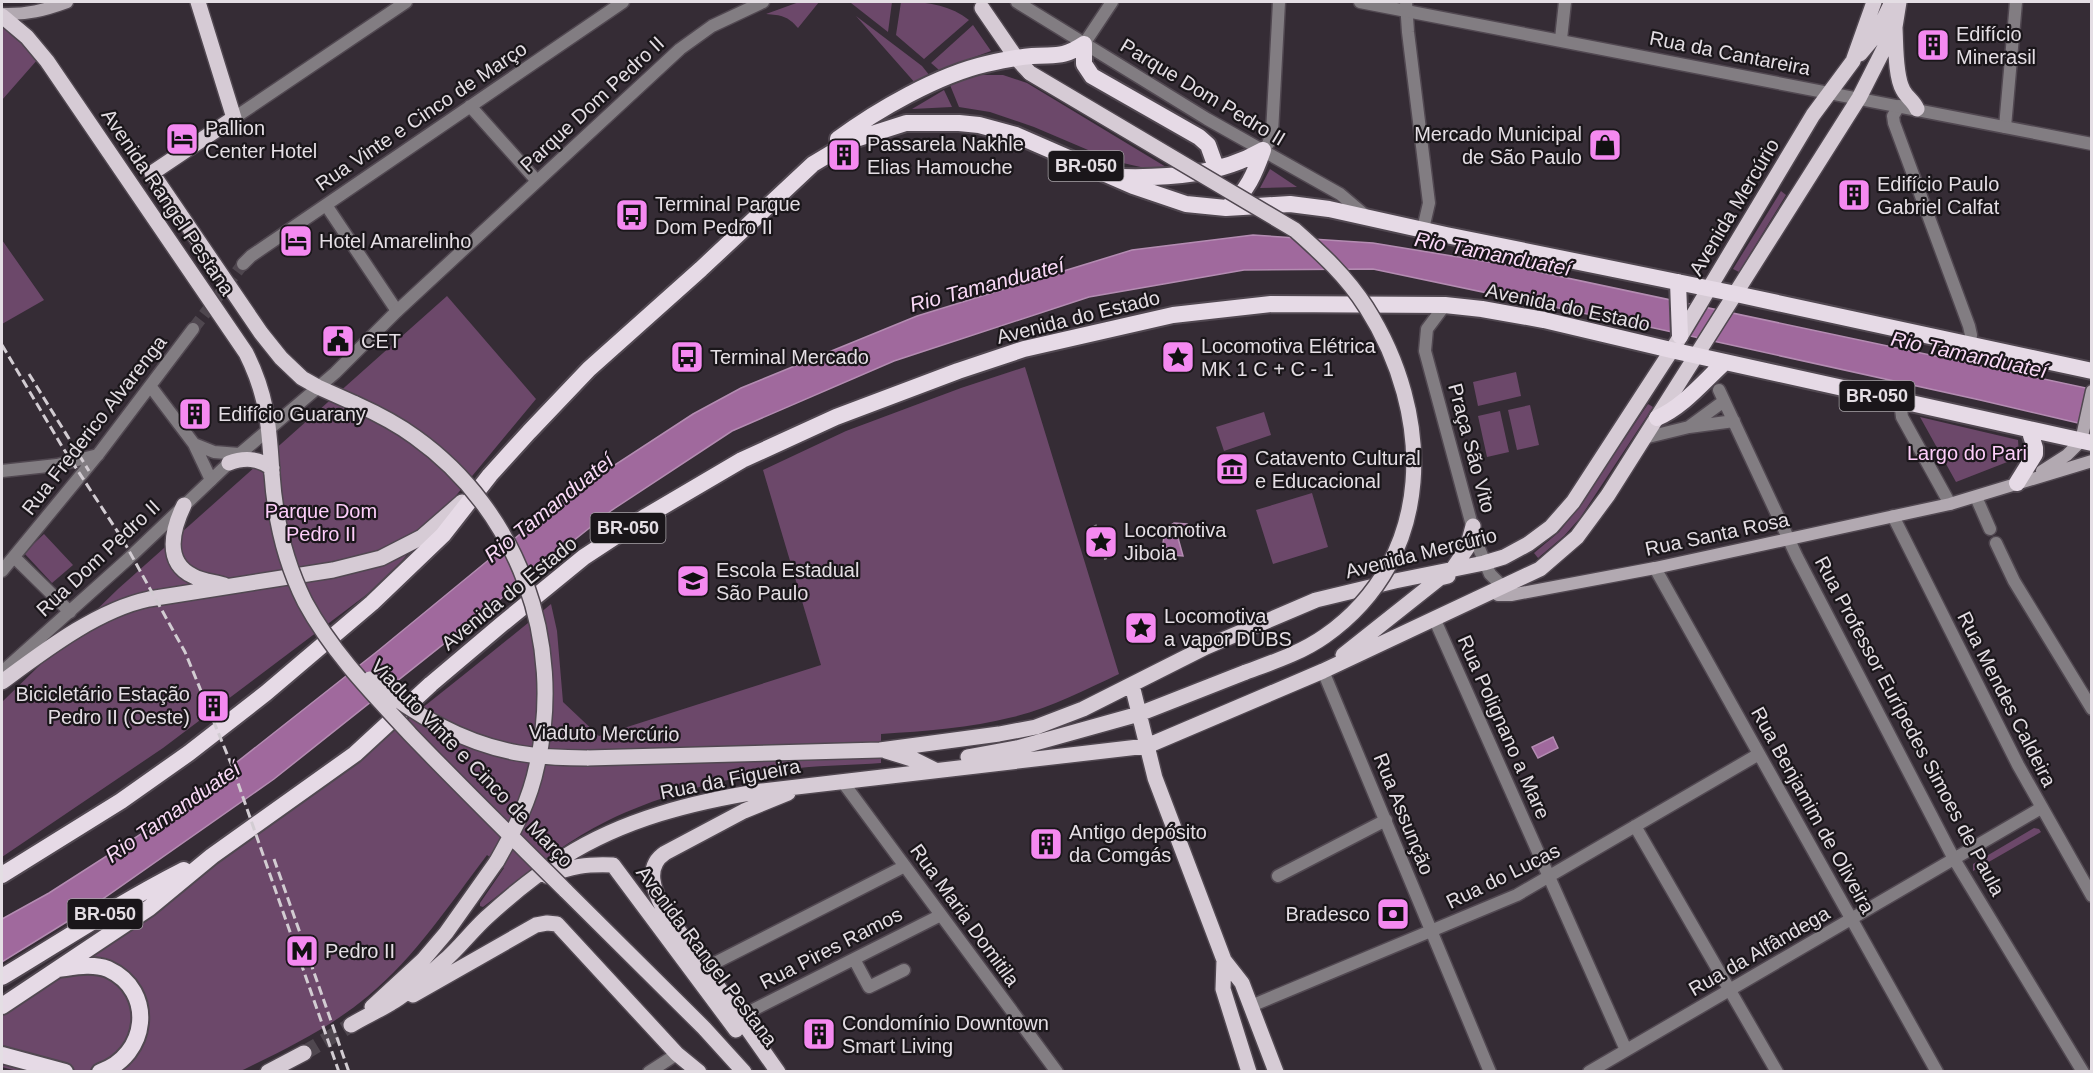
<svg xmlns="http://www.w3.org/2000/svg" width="2093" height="1073" font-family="Arial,sans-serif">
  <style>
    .green { fill: #6c486a }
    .water { fill: #a0699d; stroke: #b48cb2; stroke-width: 1.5 }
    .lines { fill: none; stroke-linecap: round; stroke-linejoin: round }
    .minor-tunnel { stroke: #4f474f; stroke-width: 12; stroke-dasharray: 12 6; stroke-linecap: butt }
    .primary-tunnel { stroke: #4f474f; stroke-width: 15; stroke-dasharray: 15 8; stroke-linecap: butt }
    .minor-casing { stroke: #514851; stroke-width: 15 }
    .tertiary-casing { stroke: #514851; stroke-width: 15 }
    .secondary-casing { stroke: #514851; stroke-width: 15 }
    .primary-casing { stroke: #514851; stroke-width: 18 }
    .trunk-casing { stroke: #514851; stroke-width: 20 }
    .minor { stroke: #827d82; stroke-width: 12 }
    .tertiary { stroke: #827d82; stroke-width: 12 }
    .secondary { stroke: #b2a9b1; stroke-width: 12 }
    .primary { stroke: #d6cbd5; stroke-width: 15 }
    .trunk { stroke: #e6dae6; stroke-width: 16 }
    .rail { stroke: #d2ccd2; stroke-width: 3; stroke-dasharray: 9 4.5; stroke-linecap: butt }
    .primary-bridge-casing { stroke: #514851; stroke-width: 18; stroke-linecap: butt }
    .primary-bridge { stroke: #d6cbd5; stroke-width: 15 }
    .labels { text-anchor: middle; stroke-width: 4.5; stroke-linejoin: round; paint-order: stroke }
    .shield { fill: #1a161a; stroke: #a7a2a7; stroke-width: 1.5 }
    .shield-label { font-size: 18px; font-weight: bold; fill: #e4dee4 }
    .poi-label { font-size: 20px; fill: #e4dee4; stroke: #1a161a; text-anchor: start }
    .street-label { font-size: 20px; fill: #e4dee4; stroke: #1a161a }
    .park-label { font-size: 20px; fill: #fecefa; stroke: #1a161a }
    .water-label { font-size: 21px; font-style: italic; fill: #f9d9f6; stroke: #1a161a }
  </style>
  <rect width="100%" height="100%" fill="#352c35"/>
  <path class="green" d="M799 2H819L798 28C788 16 781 15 766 14Z
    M853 2H892L888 32 851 3Z
    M901 2C924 1 950 5 969 20L924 59 896 35Z
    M856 16 922 66 930 76 916 84Z
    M973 25 991 51 939 70 931 63Z
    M2 26 21 39 38 59 2 100Z
    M978 75H1003L1027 83 1171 170 1145 168 1114 161 1034 127 990 112 959 107 950 85Z
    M944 90 952 107 912 109Z
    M1270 169 1297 187 1260 188Z
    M1781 191 1786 195 1739 272 1733 269Z
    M2 240 44 300 2 324Z
    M447 296 536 399 386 580 163 748 2 857V702L118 589Z
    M1025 367 1119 674C1085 690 1050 708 1013 717 969 728 926 731 881 734V763C854 765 826 765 799 768 737 775 663 793 607 821 561 844 523 876 483 907L480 906V903L504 868 487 855C450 904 415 957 368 996 331 1027 288 1048 245 1069L238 1072H21L2 1067V1015C192 888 374 750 551 604L557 631 563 702 599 736 821 665 763 470 846 431 961 388Z
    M1516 372 1521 396 1478 406 1473 382Z
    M1648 404 1653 407 1580 518 1564 536 1538 558 1534 553 1559 532 1575 512Z
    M1530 405 1539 445 1517 450 1508 410Z
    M1500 411 1509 452 1487 457 1478 416Z
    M1264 412 1271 435 1224 451 1216 427Z
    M1920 417 2018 440 2019 454 2015 459 1956 482Z
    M1312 493 1328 547 1273 564 1256 510Z
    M44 534 73 565 52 583 24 553Z
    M2034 828 2039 829 2041 832 1973 871V864Z"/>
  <path class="water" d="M1253 235 1373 243 1501 264 2091 389V426L1980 400 1654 328 1373 269 1244 270 1089 297 894 361 732 431 612 510 274 779 94 905 2 962V919L49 893 166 818 379 650 564 498 693 414 741 388 917 316 1132 250Z
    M1174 523 1187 524 1194 533 1178 538 1183 556 1171 555 1163 543 1165 530Z
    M1553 737 1558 748 1538 758 1532 747Z"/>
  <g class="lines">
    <path class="minor-tunnel" d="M193 329 243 264"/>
    <path class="primary-tunnel" d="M304 1053 351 1025"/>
    <defs>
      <path id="minor" d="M1406 2 1408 32 1429 203 1423 229
        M1561 39 1565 2
        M470 106 537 181
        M1899 106 1893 116 1894 123 1969 326 1971 335 1970 345
        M2005 127 2016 2
        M1263 150 1268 144 1272 133 1279 2
        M326 205 397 311
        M243 264 251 256 623 2
        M1445 305 1427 329 1425 351 1477 544 1490 574 1509 593
        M151 387 194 444 211 480
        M1719 390 1797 557 1954 859 2083 1072
        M1900 401 1902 417 1950 504
        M1690 426 1724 401
        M1644 438 1689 427 1734 421
        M194 444 214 452 239 454
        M2 471 57 465 98 455
        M1976 497 1990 529
        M1996 543 2014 581 2092 709
        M14 557 70 612
        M1655 568 1937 1072
        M2 571 100 452 193 329
        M1434 618 1626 1050
        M1323 671 1490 1072
        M842 781 1057 1072
        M1635 826 1777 1072
        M1278 876 1386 820
        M854 959 869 987 904 970
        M705 968 905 866
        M1251 1006 1517 895 1759 754
        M739 1017 941 915
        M649 1072 677 1054
        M1589 1072 2041 808"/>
      <path id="tertiary" d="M1017 2 1207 119 1340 194 1366 216
        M1360 2 2092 144
        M1084 44 1112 2
        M234 118 406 2
        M1893 516 2018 765 2092 896
        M2 672 128 559 229 463 335 373 397 311 680 49 712 26 763 2"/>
      <path id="secondary" d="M2 14C26 15 45 10 67 2
        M2042 471 2067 455 2081 441 2092 391
        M1492 591 1498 595H1511L1655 568 1950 504 2092 461"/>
      <path id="primary" d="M982 8 1017 59 1030 73
        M2 16 27 37 47 61 246 353C268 397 269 427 272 474
        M1895 28C1896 45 1895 76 1903 90 1907 98 1914 101 1917 109
        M1860 54 1876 35 1892 2
        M152 173 261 333 281 358 302 378 318 387 356 404
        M152 173 234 118 198 2
        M229 463C245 457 258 458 272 468
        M184 505C173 528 163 562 193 576 202 581 214 582 224 585
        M1452 570 1467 548 1473 526
        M1343 655 1440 578 1448 576
        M2 682C44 651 97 610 149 599L333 570 381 558 422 537 462 502
        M1132 685 1155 778 1224 960 1242 983 1276 1072
        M886 751 915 760 935 770
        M968 757 1017 748 1139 714 1246 672
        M587 758 880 750 999 734 1036 727 1083 709 1206 647 1316 600 1395 581 1484 563 1504 557 1528 544 1551 527 1573 502 1677 342 1813 115 1853 61 1874 2
        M547 876C571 866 587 864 613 865L736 1030
        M565 890 704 1028 744 1072
        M1224 960 1223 989 1249 1072
        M413 995 536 925 547 923 557 924 677 1054 699 1072
        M372 1007 423 960 446 933 497 861
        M351 1025C364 1017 378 1011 391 1003 410 992 428 975 444 961 459 948 471 932 486 918 510 896 537 874 564 857 624 819 693 802 762 791L1147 746 1323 671 1540 569 1577 537 1608 495 1859 98 1895 27 1899 2
        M268 1072 304 1053
        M778 1072 664 910C654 891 644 867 665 853L744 811 788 793"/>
      <path id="trunk" d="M1084 44V64L1092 76 1199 137 1208 145 1217 170
        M838 139C877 110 938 75 986 64 999 61 1019 57 1032 56 1056 54 1061 59 1084 44
        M1122 177C1170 178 1220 175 1263 150
        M1228 207C1247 192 1255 173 1263 150
        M1678 282 1680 336
        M1657 418C1684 406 1703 382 1725 362
        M2017 483 2035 454V448L2029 429
        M2 875 121 801 189 753 266 693 372 603 443 535 490 475 529 432 589 369 701 269 813 164 853 140 906 123H959L979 125 1016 135 1133 186 1186 204 1226 208 1290 204 1329 209 1446 235 1736 294 2092 371
        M58 969C74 967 92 963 108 969 156 991 148 1056 100 1072
        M2 977C62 941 121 902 184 870
        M2 1006 149 908 212 856 355 754 431 684 502 624 584 557 645 517 742 460 836 417 958 371 1024 349 1173 315 1271 304 1445 305 1482 309 1544 320 1671 350 2092 443
        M2 1055 65 1072"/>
    </defs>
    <use href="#minor" class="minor-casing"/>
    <use href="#tertiary" class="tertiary-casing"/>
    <use href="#secondary" class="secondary-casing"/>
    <use href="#primary" class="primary-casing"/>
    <use href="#trunk" class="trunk-casing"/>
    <use href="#minor" class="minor"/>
    <use href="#tertiary" class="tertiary"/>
    <use href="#secondary" class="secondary"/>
    <use href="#primary" class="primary"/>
    <use href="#trunk" class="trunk"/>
    <path class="rail" d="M2 345 63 448 123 540 185 652 232 766 339 1072
      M29 374 89 471
      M1095 525 1106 560
      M274 859 349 1072"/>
    <defs>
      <path id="primary-bridge" d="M1030 73 1295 230C1321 253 1347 277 1366 307 1434 414 1437 557 1325 636 1301 653 1273 662 1246 672
        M356 404C376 413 396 423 415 437 519 511 565 642 537 765 530 800 514 831 497 861
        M272 474C275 519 285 562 305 602 332 652 372 693 410 734 461 787 513 838 565 890
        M370 679C413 714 462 743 518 753 541 757 564 758 587 758"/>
    </defs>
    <use href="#primary-bridge" class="primary-bridge-casing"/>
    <use href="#primary-bridge" class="primary-bridge"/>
  </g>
  <defs>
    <symbol id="building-square" viewBox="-11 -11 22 22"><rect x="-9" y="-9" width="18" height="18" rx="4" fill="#f489f0" stroke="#1a161a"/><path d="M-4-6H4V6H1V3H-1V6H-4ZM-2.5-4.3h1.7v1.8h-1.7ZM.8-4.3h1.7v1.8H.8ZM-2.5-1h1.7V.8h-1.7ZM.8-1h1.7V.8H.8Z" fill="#111"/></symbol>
    <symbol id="hotel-square" viewBox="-11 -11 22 22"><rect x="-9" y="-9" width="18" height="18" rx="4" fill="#f489f0" stroke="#1a161a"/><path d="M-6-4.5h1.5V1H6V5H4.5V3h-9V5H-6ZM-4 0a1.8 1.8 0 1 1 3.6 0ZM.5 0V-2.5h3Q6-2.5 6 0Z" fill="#111"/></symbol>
    <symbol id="shop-square" viewBox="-11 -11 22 22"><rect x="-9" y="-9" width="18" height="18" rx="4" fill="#f489f0" stroke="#1a161a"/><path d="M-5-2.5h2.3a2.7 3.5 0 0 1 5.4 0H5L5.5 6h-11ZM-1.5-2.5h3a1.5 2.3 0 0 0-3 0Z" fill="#111"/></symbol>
    <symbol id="bus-square" viewBox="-11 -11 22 22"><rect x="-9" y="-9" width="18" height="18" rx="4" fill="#f489f0" stroke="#1a161a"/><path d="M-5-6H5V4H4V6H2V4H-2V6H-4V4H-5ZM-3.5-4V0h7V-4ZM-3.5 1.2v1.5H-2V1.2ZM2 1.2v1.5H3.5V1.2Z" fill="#111"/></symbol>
    <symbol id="civic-square" viewBox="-11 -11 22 22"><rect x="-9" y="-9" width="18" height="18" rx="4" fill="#f489f0" stroke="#1a161a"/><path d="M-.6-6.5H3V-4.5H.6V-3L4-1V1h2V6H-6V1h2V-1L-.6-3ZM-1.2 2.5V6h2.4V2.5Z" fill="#111"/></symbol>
    <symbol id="sight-square" viewBox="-11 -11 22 22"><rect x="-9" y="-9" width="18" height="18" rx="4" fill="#f489f0" stroke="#1a161a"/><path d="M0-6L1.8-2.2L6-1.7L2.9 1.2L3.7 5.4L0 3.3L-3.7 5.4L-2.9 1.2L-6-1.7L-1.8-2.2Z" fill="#111"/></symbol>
    <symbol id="museum-square" viewBox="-11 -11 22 22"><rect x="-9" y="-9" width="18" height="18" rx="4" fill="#f489f0" stroke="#1a161a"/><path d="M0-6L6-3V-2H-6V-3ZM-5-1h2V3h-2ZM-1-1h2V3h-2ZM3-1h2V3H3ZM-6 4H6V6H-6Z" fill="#111"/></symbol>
    <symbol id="school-square" viewBox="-11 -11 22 22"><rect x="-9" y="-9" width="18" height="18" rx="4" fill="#f489f0" stroke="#1a161a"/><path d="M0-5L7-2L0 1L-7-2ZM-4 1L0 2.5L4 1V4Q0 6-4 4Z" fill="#111"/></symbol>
    <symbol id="bank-square" viewBox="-11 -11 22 22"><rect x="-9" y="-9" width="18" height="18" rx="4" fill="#f489f0" stroke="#1a161a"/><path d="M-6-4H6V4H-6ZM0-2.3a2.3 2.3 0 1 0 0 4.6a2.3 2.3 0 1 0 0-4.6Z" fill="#111"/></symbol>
    <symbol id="metro-square" viewBox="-11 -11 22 22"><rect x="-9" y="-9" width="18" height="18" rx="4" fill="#f489f0" stroke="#1a161a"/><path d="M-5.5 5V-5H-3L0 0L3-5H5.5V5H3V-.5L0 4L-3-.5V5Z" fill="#111"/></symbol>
  </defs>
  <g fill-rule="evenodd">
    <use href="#building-square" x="1914" y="26" width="38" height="38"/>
    <use href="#hotel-square" x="163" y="120" width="38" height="38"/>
    <use href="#shop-square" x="1586" y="126" width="38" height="38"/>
    <use href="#building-square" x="825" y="136" width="38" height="38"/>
    <use href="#building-square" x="1835" y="176" width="38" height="38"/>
    <use href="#bus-square" x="613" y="196" width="38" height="38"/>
    <use href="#hotel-square" x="277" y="222" width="38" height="38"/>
    <use href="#civic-square" x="319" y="322" width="38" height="38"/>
    <use href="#bus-square" x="668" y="338" width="38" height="38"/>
    <use href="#sight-square" x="1159" y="338" width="38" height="38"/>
    <use href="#building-square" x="176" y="395" width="38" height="38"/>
    <use href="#museum-square" x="1213" y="450" width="38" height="38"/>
    <use href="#sight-square" x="1082" y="523" width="38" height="38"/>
    <use href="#school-square" x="674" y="562" width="38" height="38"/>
    <use href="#sight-square" x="1122" y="609" width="38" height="38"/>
    <use href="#building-square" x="194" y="687" width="38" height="38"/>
    <use href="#building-square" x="1027" y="825" width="38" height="38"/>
    <use href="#bank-square" x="1374" y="895" width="38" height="38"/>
    <use href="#metro-square" x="283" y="932" width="38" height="38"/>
    <use href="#building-square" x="800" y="1015" width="38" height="38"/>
  </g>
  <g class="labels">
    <g class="shield">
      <rect x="1048.5" y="151" width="75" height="30" rx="4.5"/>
      <rect x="1839.5" y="381" width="75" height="30" rx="4.5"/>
      <rect x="590.5" y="513" width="75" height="30" rx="4.5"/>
      <rect x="67.5" y="899" width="75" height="30" rx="4.5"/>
    </g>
    <g class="shield-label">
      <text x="1086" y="172">BR-050</text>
      <text x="1877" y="402">BR-050</text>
      <text x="628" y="534">BR-050</text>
      <text x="105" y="920">BR-050</text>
    </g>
    <g class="poi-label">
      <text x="1956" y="41">Edifício<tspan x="1956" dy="23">Minerasil</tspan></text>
      <text x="205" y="135">Pallion<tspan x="205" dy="23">Center Hotel</tspan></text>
      <text x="1582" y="141" text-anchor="end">Mercado Municipal<tspan x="1582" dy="23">de São Paulo</tspan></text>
      <text x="867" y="151">Passarela Nakhle<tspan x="867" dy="23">Elias Hamouche</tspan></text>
      <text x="1877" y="191">Edifício Paulo<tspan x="1877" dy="23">Gabriel Calfat</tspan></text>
      <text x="655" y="211">Terminal Parque<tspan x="655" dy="23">Dom Pedro II</tspan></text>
      <text x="319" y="248">Hotel Amarelinho</text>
      <text x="361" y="348">CET</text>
      <text x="1201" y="353">Locomotiva Elétrica<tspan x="1201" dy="23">MK 1 C + C - 1</tspan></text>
      <text x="710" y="364">Terminal Mercado</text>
      <text x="218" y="421">Edifício Guarany</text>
      <text x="1255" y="465">Catavento Cultural<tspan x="1255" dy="23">e Educacional</tspan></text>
      <text x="1124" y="537">Locomotiva<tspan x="1124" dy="23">Jiboia</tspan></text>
      <text x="716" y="577">Escola Estadual<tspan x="716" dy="23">São Paulo</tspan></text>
      <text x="1164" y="623">Locomotiva<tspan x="1164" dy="23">a vapor DÜBS</tspan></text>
      <text x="190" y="701" text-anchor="end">Bicicletário Estação<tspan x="190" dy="23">Pedro II (Oeste)</tspan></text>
      <text x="1069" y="839">Antigo depósito<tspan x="1069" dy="23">da Comgás</tspan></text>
      <text x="1370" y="921" text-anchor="end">Bradesco</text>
      <text x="325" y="958">Pedro II</text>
      <text x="842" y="1030">Condomínio Downtown<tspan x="842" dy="23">Smart Living</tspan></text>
    </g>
    <g class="street-label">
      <text transform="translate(1730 53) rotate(11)" y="7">Rua da Cantareira</text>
      <text transform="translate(1203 92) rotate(31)" y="7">Parque Dom Pedro II</text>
      <text transform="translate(592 104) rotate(-43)" y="7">Parque Dom Pedro II</text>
      <text transform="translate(421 116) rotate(-34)" y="7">Rua Vinte e Cinco de Março</text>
      <text transform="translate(168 202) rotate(56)" y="7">Avenida Rangel Pestana</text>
      <text transform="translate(1734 207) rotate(-59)" y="7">Avenida Mercúrio</text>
      <text transform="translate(1568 307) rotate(12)" y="7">Avenida do Estado</text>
      <text transform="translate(1078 317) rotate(-14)" y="7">Avenida do Estado</text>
      <text transform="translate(94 425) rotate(-52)" y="7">Rua Frederico Alvarenga</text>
      <text transform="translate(1472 448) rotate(75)" y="7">Praça São Vito</text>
      <text transform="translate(1717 534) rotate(-12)" y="7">Rua Santa Rosa</text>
      <text transform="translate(1421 553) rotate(-14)" y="7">Avenida Mercúrio</text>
      <text transform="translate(98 558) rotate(-43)" y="7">Rua Dom Pedro II</text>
      <text transform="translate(509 593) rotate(-39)" y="7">Avenida do Estado</text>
      <text transform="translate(2007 699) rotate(63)" y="7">Rua Mendes Caldeira</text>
      <text transform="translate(1910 726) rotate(62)" y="7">Rua Professor Eurípedes Simoes de Paula</text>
      <text transform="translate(1504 727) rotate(66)" y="7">Rua Polignano a Mare</text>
      <text transform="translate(604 733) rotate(1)" y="7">Viaduto Mercúrio</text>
      <text transform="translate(472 763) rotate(46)" y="7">Viaduto Vinte e Cinco de Março</text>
      <text transform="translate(730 779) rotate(-11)" y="7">Rua da Figueira</text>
      <text transform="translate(1813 810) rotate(61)" y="7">Rua Benjamim de Oliveira</text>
      <text transform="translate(1404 814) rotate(68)" y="7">Rua Assunção</text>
      <text transform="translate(1503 876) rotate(-26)" y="7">Rua do Lucas</text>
      <text transform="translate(965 915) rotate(54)" y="7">Rua Maria Domitila</text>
      <text transform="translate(831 948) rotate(-27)" y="7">Rua Pires Ramos</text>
      <text transform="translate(1759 951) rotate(-30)" y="7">Rua da Alfândega</text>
      <text transform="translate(707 956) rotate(53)" y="7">Avenida Rangel Pestana</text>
    </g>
    <g class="park-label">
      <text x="1967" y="460">Largo do Pari</text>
      <text x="321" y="518">Parque Dom<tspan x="321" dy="23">Pedro II</tspan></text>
    </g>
    <g class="water-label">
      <text transform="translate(1493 254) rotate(11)" y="7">Rio Tamanduateí</text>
      <text transform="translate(987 285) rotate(-15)" y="7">Rio Tamanduateí</text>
      <text transform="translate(1969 355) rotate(12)" y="7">Rio Tamanduateí</text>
      <text transform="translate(549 508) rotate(-39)" y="7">Rio Tamanduateí</text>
      <text transform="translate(173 812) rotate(-35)" y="7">Rio Tamanduateí</text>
    </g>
  </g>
  <rect width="2093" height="1073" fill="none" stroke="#e4dee4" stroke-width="6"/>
</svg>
